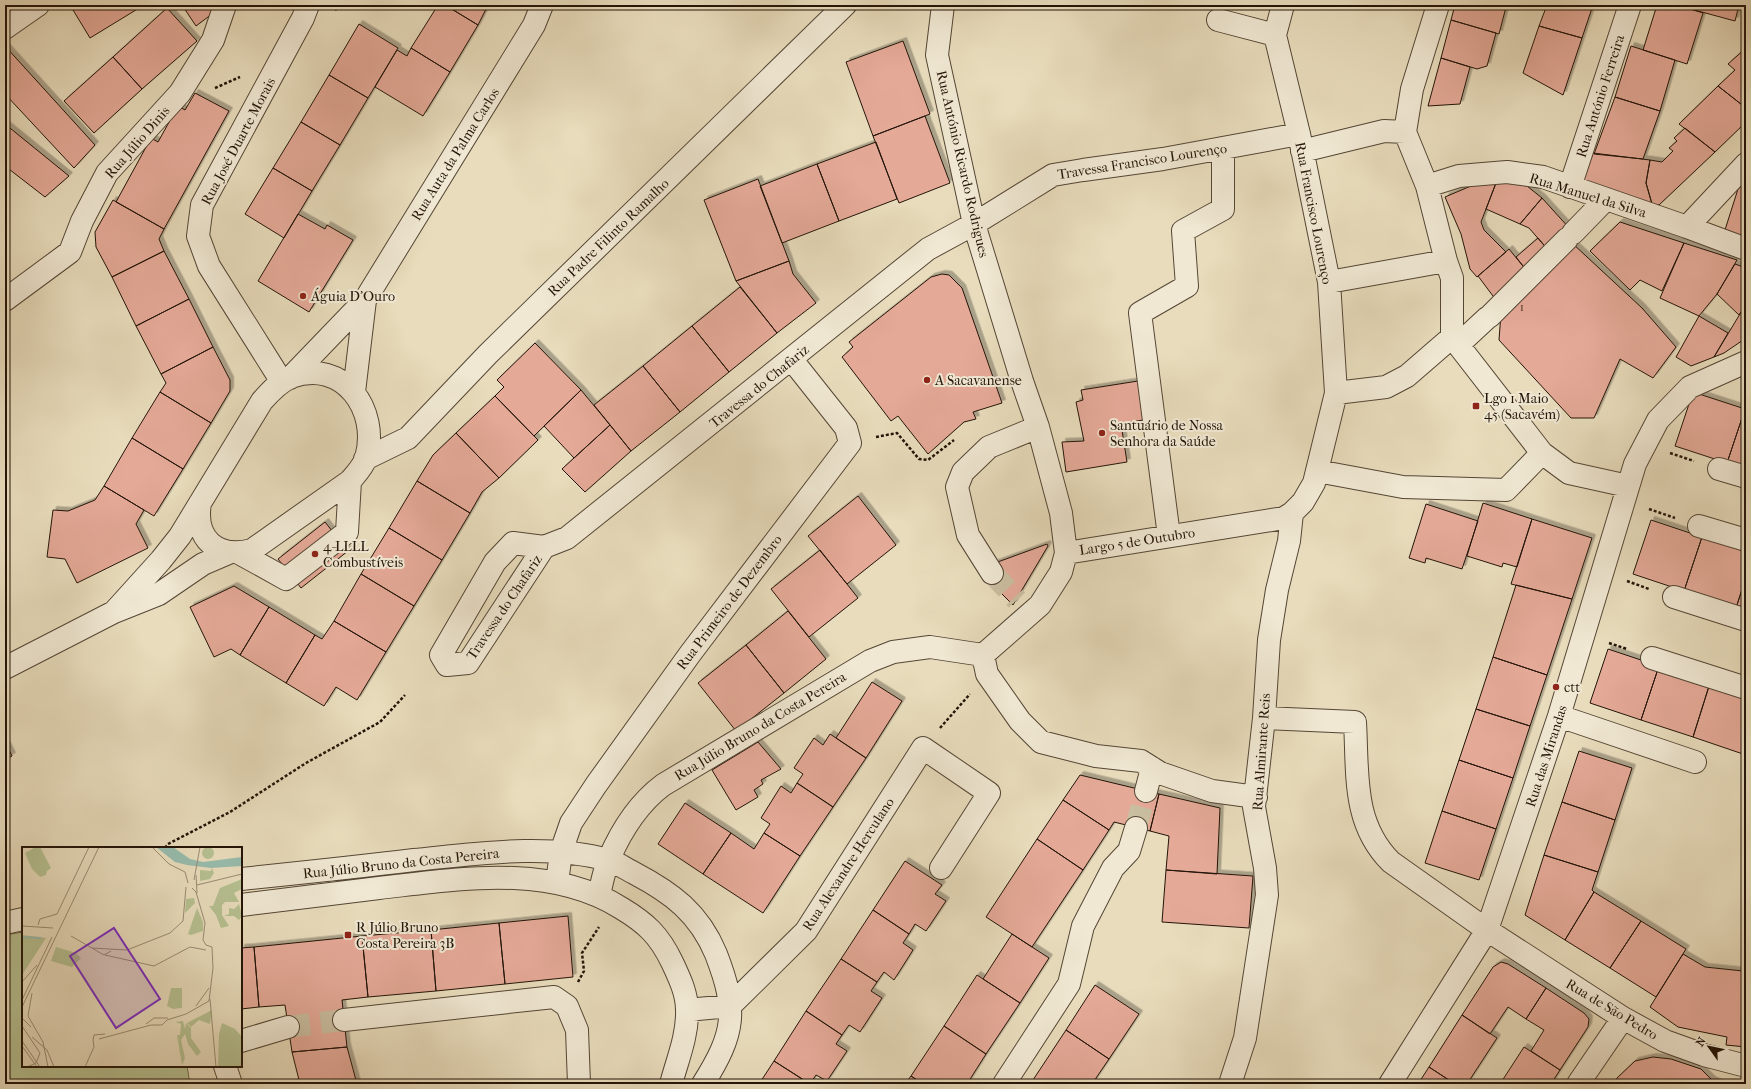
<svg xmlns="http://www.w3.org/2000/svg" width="1751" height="1089" font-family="'IM FELL French Canon',serif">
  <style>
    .green { fill: #b6c091; stroke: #6c6a4c }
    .building { fill: #e4a997; stroke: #231408; filter: url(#shadow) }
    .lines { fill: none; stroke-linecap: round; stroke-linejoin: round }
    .minor-tunnel { stroke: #cabea1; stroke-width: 22; stroke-dasharray: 22 11; stroke-linecap: butt }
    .minor-casing { stroke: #544635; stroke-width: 24 }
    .path { stroke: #231408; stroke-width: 2.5; stroke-dasharray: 3 2; stroke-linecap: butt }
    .minor { stroke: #f0e8d3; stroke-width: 22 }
    .poi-dot { fill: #8f2418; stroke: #f0e8d3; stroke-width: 1.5 }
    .labels { text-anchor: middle; stroke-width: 4; stroke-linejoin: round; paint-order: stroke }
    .number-label { font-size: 12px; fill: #53392c }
    .street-label { font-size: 14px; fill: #231408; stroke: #f0e8d3 }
    .poi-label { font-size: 14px; fill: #231408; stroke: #f0e8d3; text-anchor: start }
    .inset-river { fill: none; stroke: #98bcad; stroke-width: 2 }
    .inset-road { fill: none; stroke: #998c74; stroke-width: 1 }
    .view { fill: #7b2cbf; fill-opacity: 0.15; stroke: #7b2cbf; stroke-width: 2 }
    .inset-edge { fill: none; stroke: #231408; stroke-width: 2 }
  </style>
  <defs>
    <filter id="shadow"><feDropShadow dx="3.5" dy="-3.5" stdDeviation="0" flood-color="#0004"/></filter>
  </defs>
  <rect width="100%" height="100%" fill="#e8dcbc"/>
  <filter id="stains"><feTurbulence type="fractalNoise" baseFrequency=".005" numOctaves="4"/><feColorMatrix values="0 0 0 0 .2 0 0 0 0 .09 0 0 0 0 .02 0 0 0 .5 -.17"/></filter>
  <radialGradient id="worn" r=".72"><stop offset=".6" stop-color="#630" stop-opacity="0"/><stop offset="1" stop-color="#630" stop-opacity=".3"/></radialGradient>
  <path class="green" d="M23 932V1066H187L190 1084H5V935Z"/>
  <path class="building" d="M70 5H144L90 38Z
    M182 5H217L216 11 196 26Z
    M438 5H445L478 25 450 72 411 48Z
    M445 5H488L478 25Z
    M1455 5 1506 7 1499 34 1451 20Z
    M1547 5H1593L1582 38 1539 26Z
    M1657 5H1677L1703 13 1687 64 1643 50Z
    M1688 5H1739L1735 21 1687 8Z
    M167 8 197 41 142 89 113 57Z
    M1451 20 1496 33 1487 66 1477 69 1441 58Z
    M359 24 398 48 368 98 329 75Z
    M1539 26 1582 38 1563 95 1523 73Z
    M903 41 930 114 873 136 846 62Z
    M5 46 95 145 74 168 5 94Z
    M1631 46 1675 60 1660 111 1615 97Z
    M411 48 450 72 423 116 375 87 397 50 407 56Z
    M1746 48V108L1718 86 1735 70 1728 64Z
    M113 57 142 89 94 133 64 101Z
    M1441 58 1470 67 1460 104 1428 106Z
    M329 75 368 98 340 145 301 122Z
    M1718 86 1746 108V122L1715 152 1679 124Z
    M195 93 229 111 164 229 116 202 151 138 158 142 178 106 185 110Z
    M1615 97 1660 111 1643 159 1594 154Z
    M925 116 950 183 899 203 873 136Z
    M301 122 340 145 312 191 273 168Z
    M5 124 69 176 45 197 5 166Z
    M1685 128 1715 152 1659 205 1652 204 1646 183 1650 160 1662 162 1673 151 1669 148 1677 141 1674 138Z
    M876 142 897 199 839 221 817 164Z
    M1593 153 1650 160 1646 183 1652 204 1583 182Z
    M817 164 839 221 782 243 760 186Z
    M273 168 312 191 284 238 245 214Z
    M758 179 789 261 736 281 704 200Z
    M1746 182V240L1724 233 1738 189Z
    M1478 183H1496L1481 222 1484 230 1506 252 1477 277 1470 269 1461 234 1445 197Z
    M1496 183H1513L1527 186 1542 198 1520 224 1486 209Z
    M1542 198 1571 230 1549 251 1529 228 1520 224Z
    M113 200 164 229 159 239 164 251 112 277 96 247 95 232Z
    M298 214 325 229 327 225 353 240 309 312 258 281Z
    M1620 222 1684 243 1662 291 1640 280 1630 290 1590 251Z
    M1538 238 1549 251 1527 271 1516 257Z
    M1572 243 1642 308 1676 347 1653 378 1620 359 1594 418H1571L1499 340 1501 313Z
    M1684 243 1737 260 1717 294 1699 316 1660 298Z
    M1509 249 1527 271 1496 300 1478 276Z
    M164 251 189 299 136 326 112 277Z
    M789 261 793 274 816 303 777 333 736 281Z
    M1735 264 1746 268V304L1739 315 1717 294Z
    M942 274 949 275 962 288 1002 403 973 412 976 419 964 422 928 454 898 416 891 421 842 357 853 347 849 342 931 277Z
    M740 287 777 333 729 372 692 326Z
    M189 299 213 347 161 374 136 326Z
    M1746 304V338L1724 353 1714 357Z
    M1699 316 1728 333 1714 357 1691 366 1676 357Z
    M692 326 729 372 680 412 643 366Z
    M535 343 581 390 534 436 495 396 504 387 497 380Z
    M213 347 230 380V391L211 423 160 392 166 383 161 374Z
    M643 366 680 412 631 451 594 405Z
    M1138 381 1143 420 1121 424 1127 462 1066 472 1062 442 1084 441 1076 402 1083 400 1081 390Z
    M581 390 610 425 574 458 544 426Z
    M160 392 211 423 183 469 132 438Z
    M1693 392 1745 409 1727 463 1675 446Z
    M495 396 538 440 499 478 456 433Z
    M1745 409 1746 410V469L1727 463Z
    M610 425 631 451 585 492 562 469Z
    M456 433 499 478 482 492 470 513 417 481 433 455Z
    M132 438 183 469 154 516 104 486Z
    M417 481 470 513 442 560 389 528Z
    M104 486 144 510 136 524 148 548 77 583 65 559 47 557 53 510 68 511 95 500Z
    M858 496 896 545 847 584 808 536Z
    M1483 503 1532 519 1517 567 1503 563 1502 567 1467 556Z
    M1426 504 1478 521 1462 569 1426 558 1425 563 1409 558Z
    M1532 519 1592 538 1572 599 1511 584Z
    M1651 520 1702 537 1684 591 1633 574Z
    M325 522 348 551 301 588 278 559Z
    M389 528 442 560 414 606 361 574Z
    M1702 537 1746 552V577L1736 608 1684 591Z
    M1047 544 1048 546 1013 605 991 583 995 563Z
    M820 550 858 598 809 637 771 589Z
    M361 574 414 606 386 652 334 621Z
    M1746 577V611L1736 608Z
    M1516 585 1572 599 1547 675 1493 657Z
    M234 586 269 607 240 655 231 649 214 657 190 607Z
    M269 607 315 635 286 683 240 655Z
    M788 611 826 659 784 693 746 645Z
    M334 621 386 652 357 700 336 687 324 706 286 683 315 635 322 639Z
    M746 645 784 693 736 731 698 683Z
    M1608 649 1659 666 1641 720 1590 703Z
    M1493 657 1547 675 1530 726 1476 709Z
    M1659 666 1710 683 1693 737 1641 720Z
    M872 682 902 701 866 758 836 738Z
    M1710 683 1746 695V745L1743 754 1693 737Z
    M1476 709 1530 726 1513 778 1459 760Z
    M830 734 866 758 833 807 797 783 803 774 794 768 814 738 823 745Z
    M5 742 12 756 5 760Z
    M758 742 781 769 761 780 763 784 754 790 758 797 736 810 712 770Z
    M1579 751 1632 768 1615 820 1562 802Z
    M1459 760 1513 778 1496 829 1442 811Z
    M1080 775 1159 794 1150 831 1114 822 1109 830 1063 800Z
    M797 783 833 807 800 856 764 833 770 824 761 818 781 786 791 793Z
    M1159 794 1220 808 1217 874 1166 870 1169 836 1150 831Z
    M1063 800 1109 830 1083 870 1037 839Z
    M1562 802 1615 820 1598 872 1544 855Z
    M685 803 731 833 703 874 658 844Z
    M1442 811 1496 829 1479 880 1425 863Z
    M731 833 754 849 764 833 800 856 763 913 703 874Z
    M1037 839 1083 870 1032 947 986 917Z
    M1544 855 1598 872 1592 890 1594 892 1565 940 1525 915Z
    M905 861 942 885 935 894 946 901 926 931 915 924 909 934 873 910Z
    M1166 870 1253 876 1249 928 1162 922Z
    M1594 892 1641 921 1610 968 1565 940Z
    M873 910 909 934 903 943 913 950 894 980 884 972 877 982 841 959Z
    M568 916 573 977 505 984 499 923Z
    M1641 921 1686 949 1656 997 1610 968Z
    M499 923 505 984 436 991 431 930Z
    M431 930 436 991 368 997 362 936Z
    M1012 934 1049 958 1020 1003 983 979Z
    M362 936 368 997 342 1000 347 1047 292 1052 285 1005 259 1007 254 947Z
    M254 947 259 1007 241 1009V948Z
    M1683 954 1705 967 1743 971 1745 964 1746 965V1047L1726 1045 1727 1037 1678 1027 1650 1007Z
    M841 959 877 982 871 991 882 998 860 1032 849 1025 842 1035 806 1011Z
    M1501 962 1508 964 1546 988 1526 1019 1508 1007 1490 1034 1462 1015 1493 967Z
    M977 975 1020 1003 986 1054 944 1026Z
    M1095 985 1139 1014 1109 1059 1066 1030Z
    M1546 988 1584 1013 1589 1019 1588 1027 1560 1070 1531 1051 1544 1030 1526 1019Z
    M806 1011 842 1035 836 1044 847 1051 827 1081 816 1075 810 1084 774 1061Z
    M1462 1015 1497 1038 1467 1084H1455L1429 1067Z
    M944 1026 986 1054 967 1084H923L911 1076Z
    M1066 1030 1109 1059 1092 1084H1032L1031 1083Z
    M347 1047 357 1084H300L292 1052Z
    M1524 1047 1560 1070 1551 1084H1500Z
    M1653 1057 1671 1059 1701 1069 1712 1080 1721 1084H1613L1617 1078 1635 1061Z
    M774 1061 810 1084H759Z
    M1429 1067 1455 1084H1418Z
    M911 1076 923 1084H905Z"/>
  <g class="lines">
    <path class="minor-tunnel" d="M992 573 1017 600
      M1136 828 1146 791
      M288 1027 344 1020"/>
    <defs>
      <path id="minor" d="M943 5 937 55 974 224 1022 381 1038 427 1061 513 1066 553 1061 572 1040 605 983 655
        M1218 20 1275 35
        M5 28 38 5
        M1302 151 1384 131 1405 132
        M1427 186 1459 176 1507 172 1543 177 1687 227 1746 249
        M1570 187 1630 5
        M1687 227 1746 164
        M1573 233 1606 199
        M1329 282 1446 261
        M5 300 70 252 82 221 107 173 180 93 213 40 225 5
        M1490 316 1567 239
        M1452 337 1542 453 1569 473 1628 486
        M1458 345 1487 318
        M290 378 365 300 534 25 542 5
        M282 382 209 266 198 236 202 205 303 18 308 5
        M354 392 365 300
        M1336 393 1386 387 1407 376 1452 337V278L1446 261 1427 186 1405 132 1412 89 1438 5
        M365 459 408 438 488 354 845 5
        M1719 469 1746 477
        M1317 471 1403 487 1506 490 1542 453
        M1699 526 1746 540
        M1169 536 1140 313 1187 286 1183 231 1223 209V148
        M544 547 468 663 447 665 441 655 495 562 513 543 544 547 567 538 928 249 974 224 1053 175 1083 170 1163 159 1299 134
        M239 553 286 579 347 532 350 481
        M1066 553 1284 518 1292 513 1303 502 1314 483 1336 393 1329 282 1299 134 1275 35 1283 5
        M992 573 968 535 957 487 963 472 989 447 1038 427
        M1674 597 1746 620
        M114 612 161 560 180 536 262 401C270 392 279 382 291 377 343 358 380 410 366 458 363 467 356 474 350 481L252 550C217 559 194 539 200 503
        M983 655 987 674 1020 721 1041 742 1096 756 1141 761 1160 773 1212 791 1256 797
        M1652 658 1746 688
        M5 668 114 612 159 594 203 564 231 552
        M1559 716 1695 762
        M1264 718 1355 722C1358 774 1352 823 1391 862L1487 930 1623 1018 1665 1041 1704 1055 1746 1066
        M1146 791 1152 768
        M241 879C299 873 357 867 414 860 475 854 548 843 608 860 616 862 626 869 634 873 672 893 699 913 716 954 738 1011 735 1033 703 1084
        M557 883 561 852 571 823 596 785 690 654 850 443 846 428 792 360
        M599 895C602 883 604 870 609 859 621 831 639 803 663 785L870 661 893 652 930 647 983 655
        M241 905C287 899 333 894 379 888 459 879 549 863 621 908 646 923 659 935 672 962 679 977 687 993 687 1010 688 1035 677 1061 671 1084
        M5 923 23 919
        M687 1010 730 1006 806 931 923 748 989 793 941 868
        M344 1020 554 997 567 1006 577 1030 579 1084
        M241 1041 288 1027
        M225 1066 231 1084
        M1004 1084 1069 984 1083 926 1113 868 1129 851 1136 828
        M1230 1084 1245 1038 1267 895 1265 868 1254 807 1264 718 1269 640 1277 590 1289 541 1292 513
        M1390 1084 1487 930 1559 716 1635 464 1658 420 1690 387 1746 362
        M1578 1084 1623 1018"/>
    </defs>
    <use href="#minor" class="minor-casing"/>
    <path class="path" d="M335 10 341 5
      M215 88 240 77
      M876 437 897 433 919 459 928 460 954 440
      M1670 453 1694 461
      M1649 509 1675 518
      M1627 581 1649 589
      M1609 643 1627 649
      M940 728 970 694
      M165 848 168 844 230 812 306 763 380 722 405 695
      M578 982 584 971 582 953 599 927"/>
    <use href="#minor" class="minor"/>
  </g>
  <g class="poi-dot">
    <circle cx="303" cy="296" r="4"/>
    <circle cx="927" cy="380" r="4"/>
    <rect x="1472" y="402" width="8" height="8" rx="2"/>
    <circle cx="1102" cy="433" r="4"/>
    <circle cx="315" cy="554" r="4"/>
    <circle cx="1556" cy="687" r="4"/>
    <rect x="344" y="931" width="8" height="8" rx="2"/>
  </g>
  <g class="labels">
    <g class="number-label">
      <text x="1522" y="311">1</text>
    </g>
    <g class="street-label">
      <text transform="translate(1600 96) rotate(-72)" y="5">Rua António Ferreira</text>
      <text transform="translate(238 141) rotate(-62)" y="5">Rua José Duarte Morais</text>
      <text transform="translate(137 142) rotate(-49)" y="5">Rua Júlio Dinis</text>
      <text transform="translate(455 154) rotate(-58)" y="5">Rua Auta da Palma Carlos</text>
      <text transform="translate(1142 161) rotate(-9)" y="5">Travessa Francisco Lourenço</text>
      <text transform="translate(963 164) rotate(77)" y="5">Rua António Ricardo Rodrigues</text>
      <text transform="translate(1588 195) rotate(17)" y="5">Rua Manuel da Silva</text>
      <text transform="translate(1314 213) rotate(79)" y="5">Rua Francisco Lourenço</text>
      <text transform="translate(608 237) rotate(-44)" y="5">Rua Padre Filinto Ramalho</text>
      <text transform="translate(759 386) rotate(-39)" y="5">Travessa do Chafariz</text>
      <text transform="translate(1137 541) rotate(-9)" y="5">Largo 5 de Outubro</text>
      <text transform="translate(729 602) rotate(-53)" y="5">Rua Primeiro de Dezembro</text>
      <text transform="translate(504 607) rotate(-56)" y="5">Travessa do Chafariz</text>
      <text transform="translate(760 726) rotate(-31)" y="5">Rua Júlio Bruno da Costa Pereira</text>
      <text transform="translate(1261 752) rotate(-86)" y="5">Rua Almirante Reis</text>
      <text transform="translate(1546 756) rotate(-72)" y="5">Rua das Mirandas</text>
      <text transform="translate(401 863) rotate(-6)" y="5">Rua Júlio Bruno da Costa Pereira</text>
      <text transform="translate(848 864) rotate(-57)" y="5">Rua Alexandre Herculano</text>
      <text transform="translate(1612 1009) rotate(31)" y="5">Rua de São Pedro</text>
    </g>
    <g class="poi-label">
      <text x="311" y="301">Águia D'Ouro</text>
      <text x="935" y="385">A Sacavanense</text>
      <text x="1484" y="403">Lgo 1 Maio<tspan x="1484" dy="16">45 (Sacavém)</tspan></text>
      <text x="1110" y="430">Santuário de Nossa<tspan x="1110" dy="16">Senhora da Saúde</tspan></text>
      <text x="323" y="551">4-LLLL<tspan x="323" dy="16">Combustíveis</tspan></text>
      <text x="1564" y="692">ctt</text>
      <text x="356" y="932">R Júlio Bruno<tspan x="356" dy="16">Costa Pereira 3B</tspan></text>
    </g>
  </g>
  <g transform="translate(22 847)">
    <rect width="220" height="220" fill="#e8dcbc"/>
    <path d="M180 6a6 6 0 1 1 12 0a6 6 0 1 1-12 0ZM14 0H18L29 21 25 24 24 28 18 30 10 22 3 6ZM190 21 192 26 188 32 178 34V23L189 24ZM220 32V42L212 46 217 55H203L200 58V68L207 79 199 81 194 68 187 59H191L198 41ZM172 51 173 56 163 66 164 52ZM217 57 220 69 217 73 212 69H202L207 67V61L212 62ZM175 61 181 75V84L169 88 166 87ZM0 88 24 91 0 128ZM34 100 54 106 59 111 50 120 29 114ZM149 141H160V161L151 162 145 159ZM190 163 188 177 177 173 169 180 165 176ZM161 174 163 182 164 176 169 181V191L179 205 175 209 166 197 163 187 159 193 163 211 160 218 155 188H158L159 177 153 175ZM200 176 213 182 220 190V220H196L197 187Z" fill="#b6c091"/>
    <path d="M134 0H151L168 12 181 15 220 10V19L189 21 165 18 153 15Z" fill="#98bcad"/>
    <path class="inset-river" d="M0 90 19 91"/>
    <path class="inset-road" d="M130 0 147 17 163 25 166 36M174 28 175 46M172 33 178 0M175 38 220 27M170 41 174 45 183 76 181 93 184 98M16 78 18 72 35 67 67 0M0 79 31 81M49 89 82 108 89 104M70 101 105 103 148 86 161 74 164 40M83 108 132 119 168 100 184 103M0 135 15 118M10 146 6 169 21 195 26 220M188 152 194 220M0 153 30 90M174 159 187 141M0 160 77 0M0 171 9 180M124 177 132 171H146M0 179 18 206 14 216 5 220M10 190 25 203 32 220M77 192 129 178H140L145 173 164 167 187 154 191 121 190 100 184 98M71 193 72 188 83 187M0 194 18 220M0 199 15 220M63 220 72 200 71 193"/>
    <path class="view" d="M92 81 138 152 94 181 48 109Z"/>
    <rect width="220" height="220" class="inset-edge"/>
  </g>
  <rect width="1751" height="1089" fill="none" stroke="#e8dcbc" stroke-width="20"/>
  <rect x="6" y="6" width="1739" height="1077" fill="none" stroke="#231408" stroke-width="2"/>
  <rect x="10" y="10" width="1731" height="1069" fill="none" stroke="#231408"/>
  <g transform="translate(1709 1047) rotate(303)" stroke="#f0e8d3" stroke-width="3" paint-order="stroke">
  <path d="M0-3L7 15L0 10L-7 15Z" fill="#231408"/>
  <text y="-6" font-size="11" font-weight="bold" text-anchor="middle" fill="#231408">N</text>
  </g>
  <rect width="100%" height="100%" filter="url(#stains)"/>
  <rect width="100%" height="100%" fill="url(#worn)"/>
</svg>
